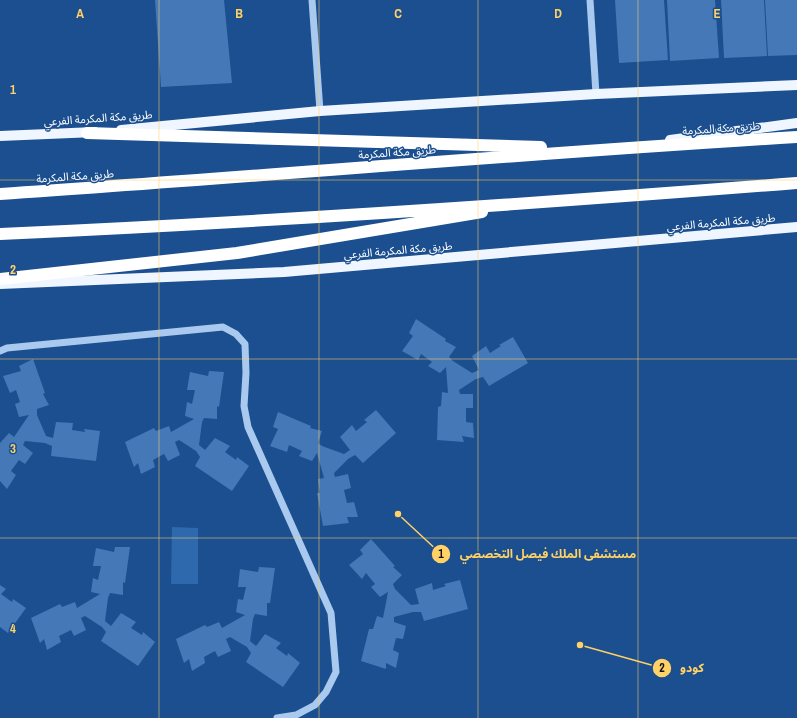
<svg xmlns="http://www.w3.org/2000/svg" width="797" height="718" font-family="'Archivo Narrow','Noto Sans Arabic',sans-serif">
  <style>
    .green { fill: #2e69ad }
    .building { fill: #4478b7 }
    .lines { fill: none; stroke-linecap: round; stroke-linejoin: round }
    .minor { stroke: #a9c9ee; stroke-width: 7 }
    .major { stroke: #f0f6ff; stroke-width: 10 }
    .highway { stroke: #fff; stroke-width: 12 }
    .grid { fill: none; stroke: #ffd166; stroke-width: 1; stroke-opacity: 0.55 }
    .labels { text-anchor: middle; stroke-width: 3; stroke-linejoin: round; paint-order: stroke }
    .street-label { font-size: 11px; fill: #fff; stroke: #1b4f8f }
    .grid-label { font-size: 13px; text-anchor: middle; font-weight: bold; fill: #ffd166; stroke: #1b4f8f; stroke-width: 3; stroke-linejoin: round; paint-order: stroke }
    .leader { fill: none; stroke: #ffd166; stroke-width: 1.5 }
    .callout-dot { fill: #ffd166; stroke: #1b4f8f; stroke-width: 1.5 }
    .mark-label { font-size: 12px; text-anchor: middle; font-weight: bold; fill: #111 }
    .callout-label { font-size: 12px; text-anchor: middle; font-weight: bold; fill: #ffd166; stroke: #1b4f8f; stroke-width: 3; stroke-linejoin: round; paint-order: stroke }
  </style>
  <rect width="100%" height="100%" fill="#1b4f8f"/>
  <path class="green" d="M172 527 198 528V584H171Z"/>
  <path class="building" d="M155 0H224L232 83 161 87Z
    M615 0H664L668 60 619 63Z
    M667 0H715L719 58 670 61Z
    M721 0H764L767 56 724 58Z
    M765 0H797V55L768 56Z
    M416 319 446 339 445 341 456 347 449 357 453 361 472 373 479 370 472 356 486 346 490 353 501 346 499 345 513 337 528 363 489 386 483 377 476 379 459 390 460 394H473V408H466V422L473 423 474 438 462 436 464 442 437 440 438 407 441 406 442 392 448 393 446 367 440 373 428 366 432 362 421 354 418 360 402 351 413 336 409 333Z
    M33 359 45 393 43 394 49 405 37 409V415L46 436 53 438 56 422 73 423 72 430 85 432 84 429 100 431 96 461 51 456 52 446 45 443 25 441 23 445 33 453 25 464 19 460 11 471 16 475 7 489 0 481V443L9 433 14 437 29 415 19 417 15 404 20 402 16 390 10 393 3 376 21 371 19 366Z
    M209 371 224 372 219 407 217 406V419L204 418 202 422 199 445 205 450 215 438 230 446 225 452 236 460 237 457 249 466 232 491 195 466 200 457 196 451 179 440 175 442 180 455 168 461 164 454 153 460 155 467 141 474 138 463 134 467 125 442 154 428 156 431 169 426 171 432 194 419 185 416 187 402 192 404 195 390H187L190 372 208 376Z
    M376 410 396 433 363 463 355 455 348 459 334 473 335 477 348 474 351 488 344 490 347 503 354 502 358 517H347L349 523 323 526 317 493H320L318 479 324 478 317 453 312 461 299 456 302 451 289 445 287 452 270 446 278 429 273 427 278 412 311 426 310 428 322 431 318 443 322 446 344 454 350 450 340 437 352 425 356 431 367 422 364 420Z
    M371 539 395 566 393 567 402 575 393 584 395 589 411 605 419 604 415 589 432 583 433 590 446 586 444 584 460 580 468 609 424 621 421 612H413L394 617V622L406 626 403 639 396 638 393 650 399 653 396 668 386 663V669L361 661 369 629H373L377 616 383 618 388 592 380 597 371 587 375 584 366 573 362 579 349 565 363 554 360 550Z
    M115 547H130L125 583 123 582V595L110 593 108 598 105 621 111 626 121 613 136 622 131 628 142 635 143 632 155 642 138 666 101 641 106 632 102 627 85 616 81 618 86 630 74 636 71 630 59 636 61 642 47 650 44 639 40 643 31 618 60 604 62 607 75 602 77 608 100 594 91 592 93 578 98 580 101 566H93L96 548 114 552Z
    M259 567 275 568 270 603H267V616L255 614 253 619 250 641 256 646 265 634 281 643 276 648 287 656 288 653 300 663 283 687 246 662 251 653 247 647 230 637 226 639 231 651 218 657 215 651 204 657 205 663 192 671 189 659 184 663 176 639 205 625 207 627 219 622 222 628 245 615 236 612 238 599 243 600 246 587H238L240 569 258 572Z
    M0 585 6 589 1 594 12 602 13 599 26 608 8 633 0 627Z"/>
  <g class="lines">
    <path class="minor" d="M312 0 320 111
      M590 0 596 94
      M0 351 7 348 223 327 236 334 245 344 246 373 244 406 248 427 331 613 336 672 326 692 315 705 296 715 277 718"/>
    <path class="major" d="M121 130 320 111 596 94 797 85
      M0 136 95 132
      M670 140 797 123
      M0 284 284 272 797 227"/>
    <path class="highway" d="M87 133 541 147
      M0 194C266 176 531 153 797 137
      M0 234C266 222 532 204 797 183
      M0 279 237 253 482 212"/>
  </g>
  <path class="grid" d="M159 0V718M319 0V718M478 0V718M638 0V718M0 180H797M0 359H797M0 538H797"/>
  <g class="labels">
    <g class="street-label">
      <text transform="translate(98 118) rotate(-4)" y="4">طريق مكة المكرمة الفرعي</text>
      <text transform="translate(721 128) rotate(-4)" y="4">طريق مكة المكرمة</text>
      <text transform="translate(397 152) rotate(-4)" y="4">طريق مكة المكرمة</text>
      <text transform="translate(75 176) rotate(-4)" y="4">طريق مكة المكرمة</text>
      <text transform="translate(721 222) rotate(-5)" y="4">طريق مكة المكرمة الفرعي</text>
      <text transform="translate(398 250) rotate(-5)" y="4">طريق مكة المكرمة الفرعي</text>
    </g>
  </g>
  <g class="grid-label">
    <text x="80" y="18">A</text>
    <text x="239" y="18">B</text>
    <text x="398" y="18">C</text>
    <text x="558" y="18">D</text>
    <text x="717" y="18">E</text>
    <text x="13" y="94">1</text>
    <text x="13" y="274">2</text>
    <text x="13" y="453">3</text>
    <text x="13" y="633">4</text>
  </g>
  <path class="leader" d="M398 514L441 554M580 645L662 668"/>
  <g class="callout-dot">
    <circle cx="398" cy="514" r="4"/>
    <circle cx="580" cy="645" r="4"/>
    <circle cx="441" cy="554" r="10"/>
    <circle cx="662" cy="668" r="10"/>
  </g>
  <g class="mark-label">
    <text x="441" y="558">1</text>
    <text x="662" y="672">2</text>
  </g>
  <g class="callout-label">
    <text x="548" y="558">مستشفى الملك فيصل التخصصي</text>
    <text x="692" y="672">كودو</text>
  </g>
</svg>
